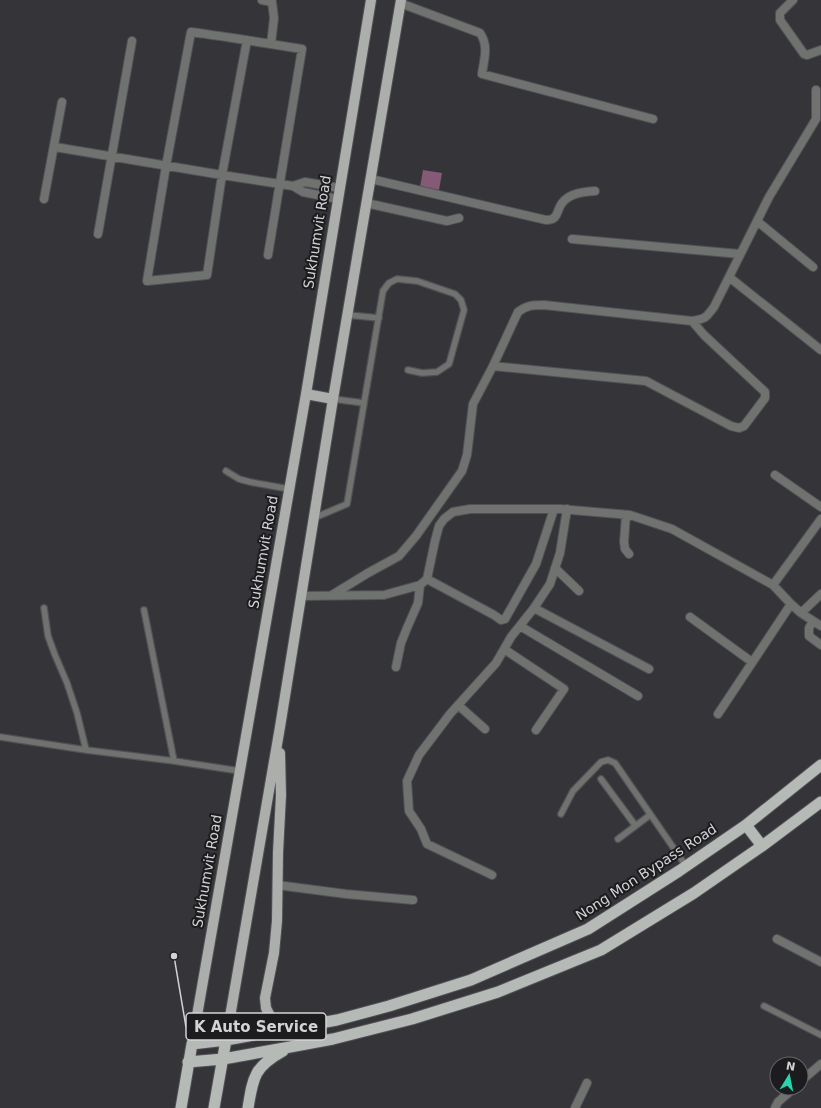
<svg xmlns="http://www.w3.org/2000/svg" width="821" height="1108" font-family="'DejaVu Sans',sans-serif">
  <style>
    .building { fill: #845a77 }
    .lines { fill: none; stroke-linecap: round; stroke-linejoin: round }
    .service-casing { stroke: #515155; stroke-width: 8 }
    .minor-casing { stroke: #515155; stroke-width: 10 }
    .primary-casing { stroke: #515155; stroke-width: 12 }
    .trunk-casing { stroke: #515155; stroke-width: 13 }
    .service { stroke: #707270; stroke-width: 5.5 }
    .minor { stroke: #707270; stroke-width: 8 }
    .primary { stroke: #abaeaa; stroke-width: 10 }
    .trunk { stroke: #b6bab6; stroke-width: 11 }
    .labels { text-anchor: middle; stroke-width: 4; stroke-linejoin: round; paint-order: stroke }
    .street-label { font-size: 14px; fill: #d3d3d6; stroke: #1c1c1e }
    .leader { fill: none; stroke: #d3d3d6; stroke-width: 1.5 }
    .callout-dot { fill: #d3d3d6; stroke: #1c1c1e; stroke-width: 1.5 }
    .callout { fill: #1c1c1e; stroke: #d3d3d6; stroke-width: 1.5 }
    .callout-label { font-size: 15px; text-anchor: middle; font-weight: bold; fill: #d3d3d6 }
  </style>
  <rect width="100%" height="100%" fill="#343439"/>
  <path class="building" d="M423 170 442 173 439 190 420 187Z"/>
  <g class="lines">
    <defs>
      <path id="service" d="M348 315 379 318
        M333 399 364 403
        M226 471 239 479 250 482 289 489
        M314 518 347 504 383 291 389 283 397 279 417 281 455 294 461 300 464 310 449 364 437 372 422 373 408 370
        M44 608 48 636 55 655 67 683 77 713 86 750
        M144 610 174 761
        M0 737 86 750 174 761 240 771
        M601 779 635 825
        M561 814 573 791 601 762 608 760 615 763 686 866
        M618 839 650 815
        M764 1006 821 1035"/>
      <path id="minor" d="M262 0 272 2 274 18 271 44
        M793 0 780 13V20L804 54 807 55 821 50
        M400 3 480 33C489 46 484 59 482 74L653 119
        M247 40 222 175 207 275 147 281 166 166 191 32C228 37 265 43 302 49L268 255
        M55 147 222 175 293 186 303 192 338 199
        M371 179 546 220C559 220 556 211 562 203 570 193 583 192 595 191
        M293 186 305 182 339 188
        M44 199 62 102
        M366 203 447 221 459 218
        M757 221 813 267
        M98 234 132 41
        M572 239 740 254
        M729 277 821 350
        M493 366 646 381 731 426 739 428 744 426 765 398V392L704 335 692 321
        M775 475 821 507
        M626 515 624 542 625 549 629 554
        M555 568 579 591
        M427 579 494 615 501 620 505 619 536 564 554 509
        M773 585 821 519
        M332 595 368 573 399 556 416 536 462 471 467 455 473 404 493 366 518 312C527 305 533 305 544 305L692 321C705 319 706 318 714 307L769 197 816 119V90
        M301 596 384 595 420 585 427 579 435 541 439 526 444 519 453 512 470 509H560L630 515 672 529 773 585 791 604 801 613 821 626
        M534 608 649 669
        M801 613 821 594
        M690 617 752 662
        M813 621 809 628V636L821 645
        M520 626 638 696
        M504 649 564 689 536 730
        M396 667 401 643 407 628 418 603 420 585
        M458 705 485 729
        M718 714 791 604
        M492 875 427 844 421 829 409 811 407 781 419 755 450 714 496 663 511 637 534 608 550 584 560 553 567 509
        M277 885 346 894 413 900
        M777 939 821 962
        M801 1081 821 1064
        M575 1108 587 1083
        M775 1108 778 1102 794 1088"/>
      <path id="primary" d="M306 394 333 399
        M280 753 281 795 278 853 277 921 274 953 265 998 266 1008 271 1018 286 1030
        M226 1040 280 727 333 399 401 0
        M192 1044 306 394 371 0"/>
      <path id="trunk" d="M746 825 762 846
        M188 1062 223 1059 290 1047 333 1039 412 1019 498 992 601 950 694 893 762 846 821 802
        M181 1108 192 1044 226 1040 337 1020 389 1006 471 980 588 929 679 871 746 825 821 765
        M214 1108 226 1040
        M248 1108C253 1077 254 1067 283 1051"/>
    </defs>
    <use href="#service" class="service-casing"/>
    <use href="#minor" class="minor-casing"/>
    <use href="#primary" class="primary-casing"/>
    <use href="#trunk" class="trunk-casing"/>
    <use href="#service" class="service"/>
    <use href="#minor" class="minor"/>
    <use href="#primary" class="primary"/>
    <use href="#trunk" class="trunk"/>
  </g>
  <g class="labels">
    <g class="street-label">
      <text transform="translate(317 232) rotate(-81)" y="5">Sukhumvit Road</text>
      <text transform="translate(263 552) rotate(-80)" y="5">Sukhumvit Road</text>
      <text transform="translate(207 871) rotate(-80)" y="5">Sukhumvit Road</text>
      <text transform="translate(646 872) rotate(-33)" y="5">Nong Mon Bypass Road</text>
    </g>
  </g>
  <path class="leader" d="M174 956L186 1027"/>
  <circle class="callout-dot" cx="174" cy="956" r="4"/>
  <rect class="callout" x="186" y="1013" width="140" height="27" rx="4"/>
  <g class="callout-label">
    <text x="256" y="1032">K Auto Service</text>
  </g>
  <g transform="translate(789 1076) rotate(10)"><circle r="19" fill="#1c1c1e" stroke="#656568"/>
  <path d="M0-3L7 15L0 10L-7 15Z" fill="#28d5ad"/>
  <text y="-6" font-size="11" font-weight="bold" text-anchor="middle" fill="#d3d3d6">N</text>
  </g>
</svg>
